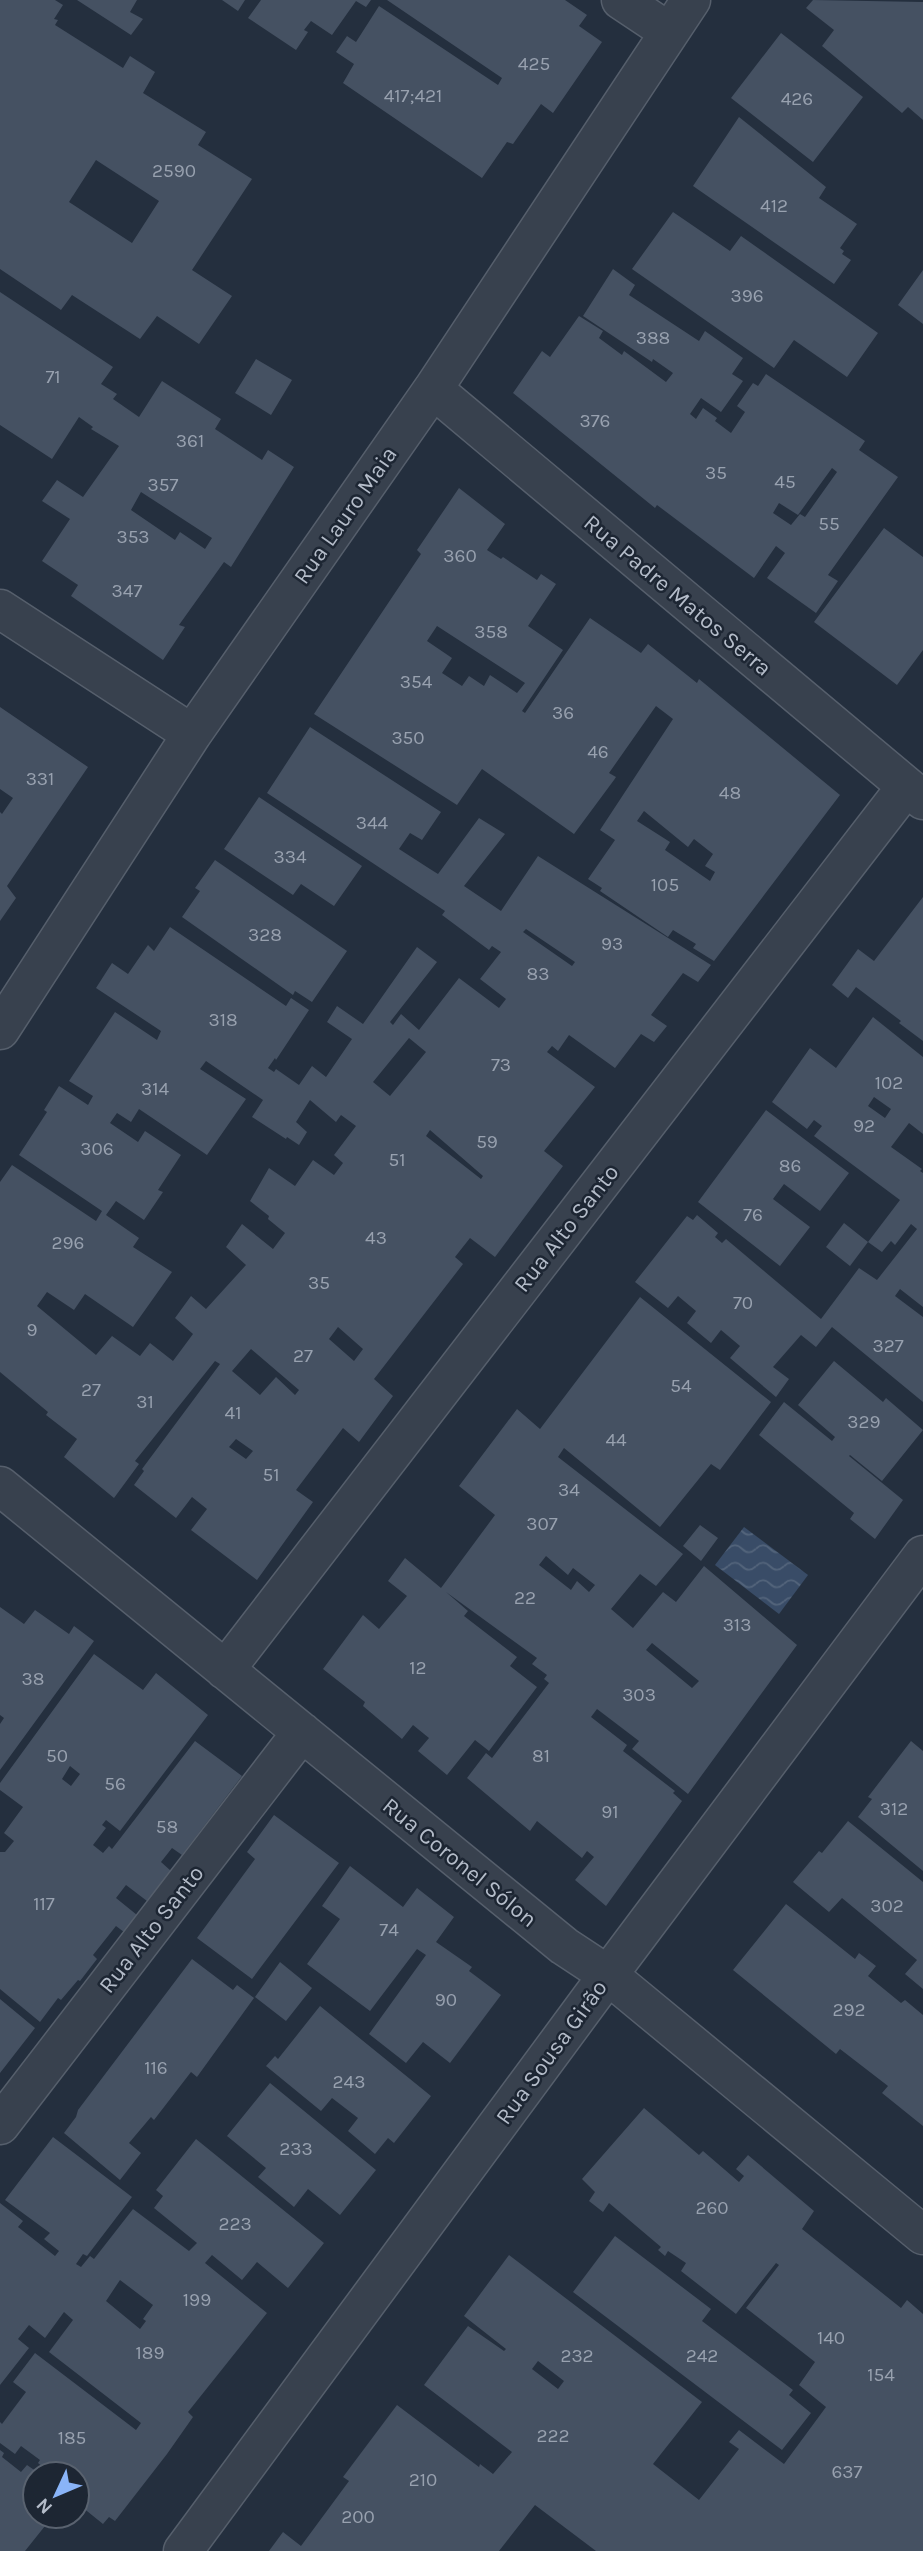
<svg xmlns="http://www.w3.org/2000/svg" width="923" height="2551" font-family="Karla,sans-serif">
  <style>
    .water { fill: url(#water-waves) }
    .building { fill: #455162; fill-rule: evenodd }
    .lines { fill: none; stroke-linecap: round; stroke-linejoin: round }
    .minor-casing { stroke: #565f6c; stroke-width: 41 }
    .minor { stroke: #38414e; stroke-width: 38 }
    .labels { text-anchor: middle; stroke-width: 5; stroke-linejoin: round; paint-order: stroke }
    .number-label { font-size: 19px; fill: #98a1af }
    .street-label { font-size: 23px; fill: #b4bcc9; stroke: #1d2633 }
  </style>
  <defs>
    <pattern id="water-waves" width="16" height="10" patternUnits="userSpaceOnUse" patternTransform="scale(1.75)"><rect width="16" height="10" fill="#394c67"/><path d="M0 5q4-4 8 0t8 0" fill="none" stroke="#53647b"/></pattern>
  </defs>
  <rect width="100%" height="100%" fill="#242f3e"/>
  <path class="water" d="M744 1527 808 1575 779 1614 715 1565Z"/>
  <path class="building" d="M0 0H55L63 5 54 19 58 20 55 25 123 68 130 56 155 72 143 93 206 132 198 145 252 179 192 270 232 296 199 344 157 316 140 339 72 295 61 310 0 269ZM96 160 159 201 132 243 69 202Z
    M77 0H137L130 12 143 19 131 35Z
    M222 0H245L238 11Z
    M261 0H371L366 7 356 1 332 35 311 21 304 30 308 32 296 50 248 18Z
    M387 0H565L587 15 579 26 602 42 553 113 541 104 513 144 507 142 482 178 343 83 354 64 336 52 347 36 356 42 379 6 498 85 502 78Z
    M813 0 923 2V120L908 107 902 113 822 46 834 30 806 8Z
    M781 33 863 97 813 162 731 98Z
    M739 117 826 187 819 198 857 224 840 248 844 251 842 254 851 260 834 284 693 186Z
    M673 212 730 251 741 236 878 333 847 377 794 340 774 368 632 269Z
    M613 269 635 285 629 295 699 341 705 331 743 358 732 374 743 381 721 412 701 398 690 414 696 419 703 408 717 418 715 421 731 433 745 412 737 406 753 383 758 386 766 374 865 441 859 450 898 477 828 575 838 581 816 613 767 578 785 553 776 546 754 578 657 505 655 508 513 393 542 351 550 357 579 316 603 331 599 338 622 355 624 351 666 382 673 373 653 359 652 362 583 316ZM832 468 837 472 805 517 800 514 791 525 773 513 779 503 798 515Z
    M923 270V324L898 305Z
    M0 292 113 367 101 384 117 394 113 399 139 417 162 381 221 419 215 429 262 460 268 450 294 467 231 567 224 562 179 625 185 627 163 660 71 596 78 585 42 561 70 519 42 501 57 480 83 497 119 446 91 429 93 427 79 417 52 459 0 425ZM141 492 212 538 205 549 180 532 175 540 131 510Z
    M256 359 292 380 271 415 235 393Z
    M459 488 505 524 487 550 501 559 503 557 537 580 541 574 556 584 528 626 563 650 522 711 525 713 590 618 641 653 648 644 697 683 699 679 840 795 714 961 693 948 696 944 673 930 668 937 600 891 602 888 588 879 615 840 600 830 673 719 656 706 609 773 616 777 614 780 574 834 482 769 457 805 314 714 421 554 417 550ZM437 626 525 683 517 693 490 675 484 686 469 676 462 686 442 673 452 658 427 641ZM644 811 688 847 694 839 713 854 705 866 715 872 710 881 665 850 670 842 637 821Z
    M884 528 923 557V650L897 685 814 622Z
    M0 707 88 767 7 886 16 898 0 921V812L2 814 13 798 0 789Z
    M310 727 441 812 422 840 410 833 399 849 430 869 438 874 479 818 505 834 464 886 501 911 538 856 711 965 698 982 683 973 651 1015 667 1026 654 1042 641 1034 615 1068 569 1035 558 1051 552 1046 547 1052 595 1087 544 1151 563 1166 495 1257 470 1238 455 1257 463 1264 374 1379 393 1396 359 1442 343 1428 296 1490 313 1502 257 1580 191 1530 207 1509 192 1497 176 1518 134 1485 144 1471 142 1469 220 1364 215 1361 135 1461 139 1464 114 1498 64 1457 77 1439 46 1415 48 1412 0 1372V1182L12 1165 96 1221 102 1211 19 1155 47 1112 44 1110 59 1086 88 1105 93 1096 69 1081 115 1012 157 1040 161 1031 96 988 112 963 128 974 148 945 154 951 170 927 286 1006 291 998 309 1010 276 1060 275 1058 268 1068 274 1072 276 1069 299 1085 312 1066 326 1077 352 1039 327 1022 337 1006 363 1024 417 947 437 962 390 1022 393 1025 401 1014 419 1030 459 978 499 1008 506 999 480 979 501 952 492 946 489 950 442 915 445 911 267 793ZM526 929 575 962 572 966 523 932ZM409 1038 426 1052 390 1096 373 1082ZM206 1061 263 1100 252 1117 286 1139 287 1137 299 1145 307 1132 296 1122 310 1100 336 1122 341 1115 356 1126 334 1155 343 1163 334 1175 313 1160 295 1186 269 1168 250 1201 269 1216 268 1219 285 1233 273 1249 242 1224 226 1247 246 1265 206 1309 191 1296 175 1318 193 1334 173 1361 150 1343 140 1356 112 1336 96 1355 37 1306 47 1292 74 1310 85 1294 133 1327 172 1272 133 1247 139 1238 106 1215 116 1201 144 1220 163 1192 158 1190 181 1155 145 1131 138 1142 110 1123 117 1113 131 1122 139 1109 207 1155 246 1099 200 1069ZM430 1130 483 1176 481 1179 426 1136ZM338 1327 363 1349 354 1361 329 1339ZM251 1349 299 1390 295 1395 276 1377 260 1395 232 1371ZM236 1439 253 1451 246 1459 229 1447Z
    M259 797 362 866 334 906 301 884 293 895 224 849Z
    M215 860 347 951 312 1002 295 991 293 995 182 917 200 891 195 888Z
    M923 897V1041L899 1023 901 1021 856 987 848 998 832 985 858 949 874 961Z
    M873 1017 923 1057V1134L909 1123 891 1147 922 1169 920 1171 923 1173V1307L900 1289 895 1296 923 1317V1402L832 1327 816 1347 801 1335 773 1367 789 1379 776 1397 730 1358 740 1346 721 1330 711 1343 687 1323 696 1311 678 1296 668 1308 635 1282 687 1216 693 1220 697 1215 718 1233 715 1237 722 1243 726 1239 821 1319 859 1268 877 1280 917 1229 911 1224 895 1245 891 1241 882 1252 868 1242 900 1200 814 1136 822 1126 814 1120 807 1129 772 1102 810 1048 836 1068ZM874 1097 891 1109 885 1118 868 1106Z
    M766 1110 849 1173 820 1211 784 1184 773 1199 810 1227 780 1266 698 1202Z
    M844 1223 868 1242 850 1266 826 1247Z
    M640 1297 771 1402 720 1470 711 1464 660 1527 564 1448 558 1457 683 1554 656 1586 640 1574 611 1609 633 1628 663 1592 676 1602 704 1566 797 1645 688 1794 632 1749 639 1741 597 1709 591 1717 627 1745 623 1751 675 1791 673 1793 682 1801 606 1906 575 1880 594 1857 587 1851 582 1858 537 1821 530 1831 467 1778 486 1753 492 1758 549 1683 544 1679 547 1675 532 1664 537 1658 446 1592 468 1611 464 1616 517 1657 510 1666 537 1687 489 1751 475 1740 447 1775 418 1751 429 1738 413 1725 402 1739 363 1706 365 1702 323 1669 363 1615 379 1629 407 1596 388 1581 405 1558 441 1588 495 1515 459 1486 517 1409 540 1429ZM546 1556 568 1575 573 1568 595 1585 589 1592 577 1581 571 1590 539 1565ZM652 1643 699 1681 692 1688 646 1650Z
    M834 1361 883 1402 886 1398 923 1430 882 1481 850 1455 849 1456 903 1500 875 1539 850 1519 854 1513 759 1435 784 1402 832 1441 835 1437 798 1405Z
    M700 1525 718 1538 701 1561 683 1546Z
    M0 1607 24 1624 35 1610 69 1634 74 1626 94 1641 0 1770V1724L4 1718 0 1715Z
    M94 1654 143 1690 156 1673 208 1715 120 1831 106 1820 102 1825 106 1828 93 1845 103 1853 109 1846 112 1849 195 1741 242 1776 182 1855 172 1848 161 1862 171 1871 147 1901 126 1885 116 1898 137 1915 124 1932 116 1926 93 1955 97 1959 80 1981 78 1980 61 2000 58 1998 40 2022 0 1989V1852H5L14 1841 4 1833 23 1807 0 1790V1783ZM70 1766 80 1774 71 1786 62 1779Z
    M911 1741 923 1751V1871L858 1817 872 1799 868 1797Z
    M274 1815 339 1863 252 1979 197 1938 255 1859 247 1852Z
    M848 1821 923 1882V1989L905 1974 917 1960 842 1898 829 1912 793 1882 819 1851 822 1853Z
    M350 1866 403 1907 417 1888 454 1917 436 1942 472 1967 469 1971 501 1995 450 2063 423 2042 406 2063 369 2034 426 1955 417 1949 370 2011 307 1964 340 1919 322 1906Z
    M786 1904 855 1959 859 1953 876 1966 868 1976 901 2003 905 2000 923 2015V2126L882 2093 888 2086 840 2049 836 2054 733 1970Z
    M192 1959 233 1990 237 1985 254 1998 197 2077 191 2072 154 2120 151 2117 129 2143 141 2153 120 2180 64 2133 76 2117 78 2110Z
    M280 1962 312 1988 286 2021 255 1997Z
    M0 1999 35 2028 0 2073Z
    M320 2006 431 2096 394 2143 388 2138 375 2154 348 2131 358 2118 332 2098 321 2111 266 2066 275 2056 278 2059Z
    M270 2083 376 2170 340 2215 308 2189 294 2207 258 2177 266 2168 227 2136Z
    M644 2108 699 2155 703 2151 739 2182 744 2176 736 2169 748 2155 814 2211 802 2229 901 2308 907 2300 923 2314V2551H596L535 2505 499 2551H269L283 2532 301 2546 349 2481 343 2477 397 2405 479 2467 480 2464 493 2474 512 2452 424 2385 468 2326 504 2351 506 2349 464 2316 509 2255 702 2402 653 2464 699 2500 739 2449 729 2442 739 2430 784 2464 826 2407 799 2385 815 2362 746 2308 779 2265 776 2263 736 2314 681 2271 686 2263 668 2251 665 2256 658 2250 661 2247 609 2203 603 2212 589 2201 595 2192 582 2179ZM538 2361 564 2381 558 2389 532 2369Z
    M53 2137 132 2197 87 2256 83 2254 76 2264 81 2267 90 2256 94 2259 133 2209 189 2251 197 2243 154 2208 163 2196 156 2190 196 2139 324 2243 288 2288 257 2262 242 2280 212 2255 205 2263 267 2313 188 2412 193 2417 167 2454 115 2521 109 2517 103 2524 77 2503 80 2494 77 2491V2474H44L43 2473 45 2469 38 2463 40 2460 21 2446 15 2454 0 2443V2422L2 2424 26 2392 13 2382 35 2353 136 2430 141 2423 49 2352 73 2320 64 2312 45 2338 29 2325 18 2339 29 2348 0 2385V2203L23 2221 18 2227 55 2256 59 2251 44 2239 50 2233 5 2200ZM120 2280 153 2305 143 2319 146 2321 140 2329 106 2301Z
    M615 2236 711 2309 702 2321 793 2390 789 2395 811 2413 782 2450 573 2292Z
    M0 2450 4 2453 2 2457 21 2472 27 2465 40 2474H35V2516H53L25 2551H0Z"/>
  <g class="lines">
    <defs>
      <path id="minor" d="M621 0 669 32
        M433 389 923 800
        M0 609 192 734
        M0 1030 192 734 433 389 691 0
        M0 1486 564 1946 608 1975 923 2235
        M225 1670 906 787
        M0 2125 302 1732
        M183 2551 608 1975 923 1555"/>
    </defs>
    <use href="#minor" class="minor-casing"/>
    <use href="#minor" class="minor"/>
  </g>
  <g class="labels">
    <g class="number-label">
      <text x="534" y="70">425</text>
      <text x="413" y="102">417;421</text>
      <text x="797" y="105">426</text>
      <text x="174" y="177">2590</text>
      <text x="774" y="212">412</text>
      <text x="747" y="302">396</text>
      <text x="653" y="344">388</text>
      <text x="53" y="383">71</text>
      <text x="595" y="427">376</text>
      <text x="190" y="447">361</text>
      <text x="716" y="479">35</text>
      <text x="785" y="488">45</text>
      <text x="163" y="491">357</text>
      <text x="829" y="530">55</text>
      <text x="133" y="543">353</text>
      <text x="460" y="562">360</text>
      <text x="127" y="597">347</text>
      <text x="491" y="638">358</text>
      <text x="416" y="688">354</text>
      <text x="563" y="719">36</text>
      <text x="408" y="744">350</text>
      <text x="598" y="758">46</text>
      <text x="40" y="785">331</text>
      <text x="730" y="799">48</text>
      <text x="372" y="829">344</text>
      <text x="290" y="863">334</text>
      <text x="665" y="891">105</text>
      <text x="265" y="941">328</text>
      <text x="612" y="950">93</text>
      <text x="538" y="980">83</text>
      <text x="223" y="1026">318</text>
      <text x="501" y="1071">73</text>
      <text x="889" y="1089">102</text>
      <text x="155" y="1095">314</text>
      <text x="864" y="1132">92</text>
      <text x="487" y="1148">59</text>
      <text x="97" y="1155">306</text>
      <text x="397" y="1166">51</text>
      <text x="790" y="1172">86</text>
      <text x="753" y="1221">76</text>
      <text x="376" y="1244">43</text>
      <text x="68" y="1249">296</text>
      <text x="319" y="1289">35</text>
      <text x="743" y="1309">70</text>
      <text x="32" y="1336">9</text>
      <text x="888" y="1352">327</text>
      <text x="303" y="1362">27</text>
      <text x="681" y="1392">54</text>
      <text x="91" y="1396">27</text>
      <text x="145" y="1408">31</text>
      <text x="233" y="1419">41</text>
      <text x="864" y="1428">329</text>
      <text x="616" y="1446">44</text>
      <text x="271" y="1481">51</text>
      <text x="569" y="1496">34</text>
      <text x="542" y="1530">307</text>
      <text x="525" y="1604">22</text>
      <text x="737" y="1631">313</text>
      <text x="418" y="1674">12</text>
      <text x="33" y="1685">38</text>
      <text x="639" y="1701">303</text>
      <text x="57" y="1762">50</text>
      <text x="541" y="1762">81</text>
      <text x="115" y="1790">56</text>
      <text x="894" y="1815">312</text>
      <text x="610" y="1818">91</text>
      <text x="167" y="1833">58</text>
      <text x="44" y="1910">117</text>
      <text x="887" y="1912">302</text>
      <text x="389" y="1936">74</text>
      <text x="446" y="2006">90</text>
      <text x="849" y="2016">292</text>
      <text x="156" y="2074">116</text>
      <text x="349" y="2088">243</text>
      <text x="296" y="2155">233</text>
      <text x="712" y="2214">260</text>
      <text x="235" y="2230">223</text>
      <text x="197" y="2306">199</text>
      <text x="831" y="2344">140</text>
      <text x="150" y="2359">189</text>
      <text x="577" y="2362">232</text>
      <text x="702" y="2362">242</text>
      <text x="881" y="2381">154</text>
      <text x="553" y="2442">222</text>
      <text x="72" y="2444">185</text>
      <text x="847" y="2478">637</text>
      <text x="423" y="2486">210</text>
      <text x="358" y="2523">200</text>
    </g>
    <g class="street-label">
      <text transform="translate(345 515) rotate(-55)" y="8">Rua Lauro Maia</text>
      <text transform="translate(678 595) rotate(40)" y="8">Rua Padre Matos Serra</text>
      <text transform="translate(566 1228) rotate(-52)" y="8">Rua Alto Santo</text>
      <text transform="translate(460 1862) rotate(39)" y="8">Rua Coronel Sólon</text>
      <text transform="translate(151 1929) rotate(-52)" y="8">Rua Alto Santo</text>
      <text transform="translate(551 2052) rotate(-54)" y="8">Rua Sousa Girão</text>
    </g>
  </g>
  <g transform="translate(56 2495) rotate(226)"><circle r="33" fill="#1d2633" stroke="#59626f" stroke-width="2"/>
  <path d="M0-5L12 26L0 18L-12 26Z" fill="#8ab4f8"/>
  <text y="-10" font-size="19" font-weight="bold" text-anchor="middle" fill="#b4bcc9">N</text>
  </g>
</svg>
